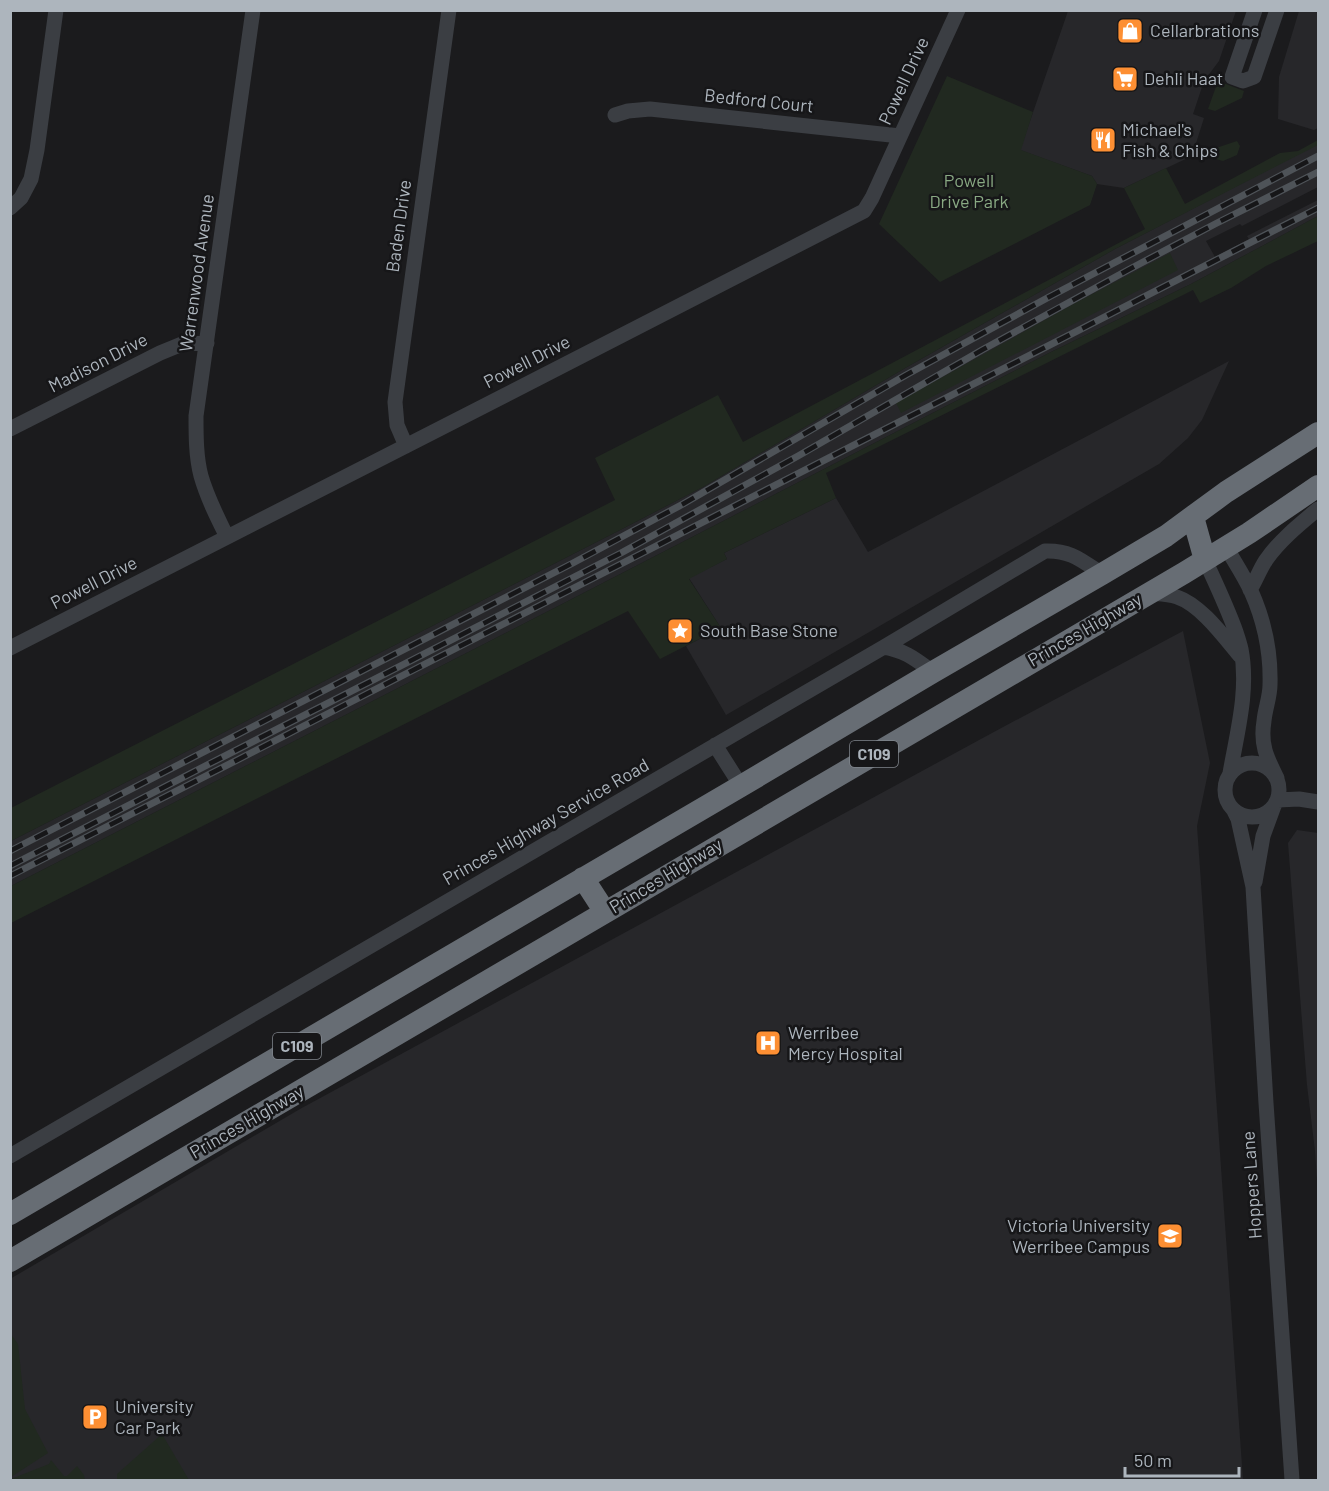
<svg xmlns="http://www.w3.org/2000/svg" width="1329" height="1491" font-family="Barlow,sans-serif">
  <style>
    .built { fill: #27272a }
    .green { fill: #212920 }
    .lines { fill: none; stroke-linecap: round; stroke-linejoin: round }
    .minor { stroke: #3b3e43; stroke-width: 15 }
    .highway { stroke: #676d74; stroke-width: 22 }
    .rail-casing { stroke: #4e5358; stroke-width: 7 }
    .rail { stroke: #161618; stroke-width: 4.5; stroke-dasharray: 14; stroke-linecap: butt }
    .labels { text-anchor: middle; stroke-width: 5; stroke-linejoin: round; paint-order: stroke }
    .shield { fill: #161618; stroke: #80858c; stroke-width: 1.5 }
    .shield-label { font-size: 16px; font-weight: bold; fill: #adb5bd }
    .poi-label { font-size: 18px; fill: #adb5bd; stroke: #161618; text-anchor: start }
    .street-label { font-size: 18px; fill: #adb5bd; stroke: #161618 }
    .park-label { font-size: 18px; fill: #89a983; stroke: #161618 }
  </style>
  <rect width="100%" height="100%" fill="#1b1b1d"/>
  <path class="built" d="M1068 11H1236L1219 61 1204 81 1193 114 1204 118 1192 156 1124 188 1097 184 1092 176 1020 150Z
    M1299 11H1318V128L1314 130 1278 119 1279 77Z
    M1318 144V187L1242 226 1240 224 1206 241 1215 257 1249 239 1247 236 1318 200V216L1191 284 1051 352 568 601 11 886V841L624 528 703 487 907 367 1115 249Z
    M1229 361 1202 420 1188 438 1159 464 726 715 686 646 721 628 689 578 727 559 724 553 836 498 868 552Z
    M1183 631 1210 763 1197 826 1243 1480H11L10 1279 300 1109 992 733Z
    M1297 830 1318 833V1194L1315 1151 1307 1085 1288 843Z"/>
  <path class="green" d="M947 76 1033 112 1021 150 1092 176 1097 184 1090 205 940 282 879 224Z
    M1218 81 1244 91 1242 98 1215 111 1208 109Z
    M1318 140V145L1115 249 907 367 703 487 624 528 11 841V808L615 500 595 458 718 395 743 442 1145 229 1124 188 1166 168 1185 204 1280 153 1298 151Z
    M1237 141 1240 146 1237 155 1223 161 1212 158 1216 148Z
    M1318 216V241L1266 266 1231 288 1200 303 1193 290 826 473 836 498 724 553 727 559 689 579 721 628 660 659 628 611 11 923V886L568 601 1051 352 1191 284Z
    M1170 253 1178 270 901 413 896 403 1079 301Z
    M10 1333 18 1344 25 1409 48 1453 11 1477Z
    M162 1434 189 1480H117V1474Z
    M51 1460 64 1476H67L77 1466 84 1475 85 1480H11V1479L49 1464Z"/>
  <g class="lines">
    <path class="minor" d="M1255 10 1232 77 1243 81 1254 77 1277 10
      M615 115 628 111 650 109 900 136
      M10 208 21 198 31 179 37 150 56 10
      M10 429 160 353 182 344 207 343
      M406 446 397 425 395 402 449 10
      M227 537C217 517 207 497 201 476 196 457 196 436 196 416L253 10
      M1226 547C1234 561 1244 576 1251 591 1264 620 1271 653 1270 685 1270 697 1265 709 1264 721 1260 745 1267 758 1277 778
      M1205 560C1216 584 1227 607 1236 632 1238 638 1240 644 1241 649 1249 690 1237 733 1230 773
      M1250 590C1256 580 1260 569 1266 560 1280 540 1300 524 1318 509
      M1148 593C1158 594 1168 594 1177 597 1201 605 1224 637 1240 656
      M884 647C906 651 915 659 933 672
      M10 648 488 404 864 211 872 198 958 10
      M715 745 741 786
      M1225 790a27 27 0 1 1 54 0a27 27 0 1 1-54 0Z
      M1278 800 1299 799 1318 802
      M1234 811 1238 819 1253 887 1266 1103 1292 1480
      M1255 882 1263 836 1274 806
      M10 1156 884 647 1045 551C1071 550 1082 561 1102 574"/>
    <path class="highway" d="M1193 517 1205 560
      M583 878 605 912
      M10 1214 741 786 933 672 1102 574 1166 536 1226 492 1318 433
      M10 1261 1184 573 1249 533 1318 486"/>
    <defs>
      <path id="rail" d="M10 851 573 563 683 504 906 375 1049 297 1318 156
        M10 866 621 553 798 456 982 350 1128 270 1215 224 1318 172
        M10 876 1318 208"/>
    </defs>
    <use href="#rail" class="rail-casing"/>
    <use href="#rail" class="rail"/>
  </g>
  <defs>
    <symbol id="shop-square" viewBox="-11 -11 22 22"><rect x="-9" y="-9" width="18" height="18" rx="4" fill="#fd8f33" stroke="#161618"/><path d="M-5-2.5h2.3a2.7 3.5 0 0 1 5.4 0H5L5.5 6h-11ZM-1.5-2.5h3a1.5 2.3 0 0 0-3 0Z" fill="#fff"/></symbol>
    <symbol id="supermarket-square" viewBox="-11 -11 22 22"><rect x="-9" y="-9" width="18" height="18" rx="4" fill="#fd8f33" stroke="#161618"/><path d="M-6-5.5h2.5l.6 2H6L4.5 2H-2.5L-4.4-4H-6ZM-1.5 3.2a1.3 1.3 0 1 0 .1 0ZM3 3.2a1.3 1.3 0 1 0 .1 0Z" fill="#fff"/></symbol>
    <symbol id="restaurant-square" viewBox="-11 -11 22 22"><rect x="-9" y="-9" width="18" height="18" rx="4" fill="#fd8f33" stroke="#161618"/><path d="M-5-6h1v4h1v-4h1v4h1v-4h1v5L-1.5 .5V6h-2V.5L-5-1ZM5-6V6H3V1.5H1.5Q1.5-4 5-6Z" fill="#fff"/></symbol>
    <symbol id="sight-square" viewBox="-11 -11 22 22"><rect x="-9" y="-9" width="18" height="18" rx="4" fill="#fd8f33" stroke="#161618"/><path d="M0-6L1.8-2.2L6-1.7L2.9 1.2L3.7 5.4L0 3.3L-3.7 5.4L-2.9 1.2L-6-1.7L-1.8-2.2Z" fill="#fff"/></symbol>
    <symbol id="hospital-square" viewBox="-11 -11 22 22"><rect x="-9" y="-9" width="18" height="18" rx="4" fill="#fd8f33" stroke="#161618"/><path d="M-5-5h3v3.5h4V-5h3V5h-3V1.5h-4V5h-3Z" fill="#fff"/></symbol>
    <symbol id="university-square" viewBox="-11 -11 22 22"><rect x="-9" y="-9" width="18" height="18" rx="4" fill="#fd8f33" stroke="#161618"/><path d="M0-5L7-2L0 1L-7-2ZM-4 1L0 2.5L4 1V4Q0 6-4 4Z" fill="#fff"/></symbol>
    <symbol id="parking-square" viewBox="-11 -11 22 22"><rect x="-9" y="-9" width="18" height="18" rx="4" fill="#fd8f33" stroke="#161618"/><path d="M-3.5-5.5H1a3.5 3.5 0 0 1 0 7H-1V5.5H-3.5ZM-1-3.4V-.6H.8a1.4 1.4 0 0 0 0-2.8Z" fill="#fff"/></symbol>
  </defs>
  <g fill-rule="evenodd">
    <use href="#shop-square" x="1115" y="16" width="30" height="30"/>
    <use href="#supermarket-square" x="1110" y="64" width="30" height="30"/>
    <use href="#restaurant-square" x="1088" y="125" width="30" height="30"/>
    <use href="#sight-square" x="665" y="616" width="30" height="30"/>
    <use href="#hospital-square" x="753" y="1028" width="30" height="30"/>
    <use href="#university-square" x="1155" y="1221" width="30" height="30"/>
    <use href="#parking-square" x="80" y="1402" width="30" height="30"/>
  </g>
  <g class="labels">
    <g class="shield">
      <rect x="850" y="741" width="48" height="26" rx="4.5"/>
      <rect x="273" y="1033" width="48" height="26" rx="4.5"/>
    </g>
    <g class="shield-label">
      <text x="874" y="760">C109</text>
      <text x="297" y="1052">C109</text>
    </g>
    <g class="poi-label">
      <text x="1150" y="37">Cellarbrations</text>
      <text x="1144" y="85">Dehli Haat</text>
      <text x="1122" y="136">Michael's<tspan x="1122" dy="21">Fish &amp; Chips</tspan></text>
      <text x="700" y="637">South Base Stone</text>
      <text x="788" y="1039">Werribee<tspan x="788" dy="21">Mercy Hospital</tspan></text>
      <text x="1150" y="1232" text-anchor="end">Victoria University<tspan x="1150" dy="21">Werribee Campus</tspan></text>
      <text x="115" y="1413">University<tspan x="115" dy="21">Car Park</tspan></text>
    </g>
    <g class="street-label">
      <text transform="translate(904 81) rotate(-65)" y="6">Powell Drive</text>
      <text transform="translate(759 101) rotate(6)" y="6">Bedford Court</text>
      <text transform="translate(399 226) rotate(-82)" y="6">Baden Drive</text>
      <text transform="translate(197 273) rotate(-82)" y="6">Warrenwood Avenue</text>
      <text transform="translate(527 362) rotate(-27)" y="6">Powell Drive</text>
      <text transform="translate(98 363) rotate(-27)" y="6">Madison Drive</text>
      <text transform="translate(94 583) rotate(-27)" y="6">Powell Drive</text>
      <text transform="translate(1085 630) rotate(-30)" y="6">Princes Highway</text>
      <text transform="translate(546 822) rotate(-30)" y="6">Princes Highway Service Road</text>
      <text transform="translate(666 876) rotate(-31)" y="6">Princes Highway</text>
      <text transform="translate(247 1122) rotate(-30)" y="6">Princes Highway</text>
      <text transform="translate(1252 1185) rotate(-94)" y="6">Hoppers Lane</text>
    </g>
    <g class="park-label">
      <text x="969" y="187">Powell<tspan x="969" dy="21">Drive Park</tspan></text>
    </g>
  </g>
  <rect width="1329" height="1491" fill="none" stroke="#adb5bd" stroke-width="24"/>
  <path d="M1125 1467v9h114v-9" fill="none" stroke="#adb5bd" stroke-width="3"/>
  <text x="1134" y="1467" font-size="18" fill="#adb5bd" stroke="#161618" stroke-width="4.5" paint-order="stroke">50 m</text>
</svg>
